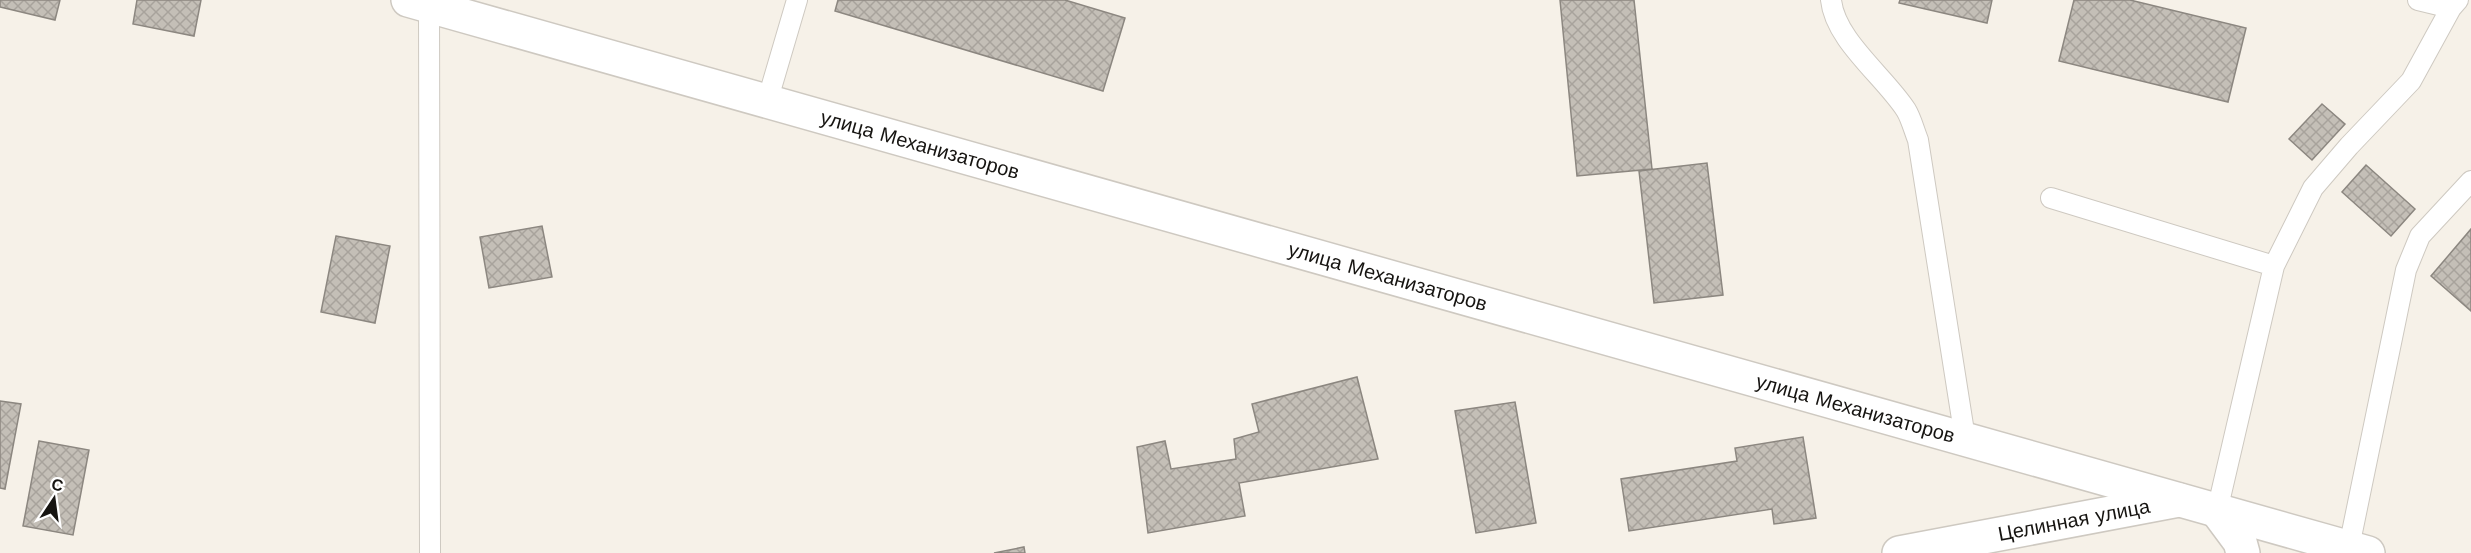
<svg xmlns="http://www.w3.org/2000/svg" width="2471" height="553" font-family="'Work Sans',sans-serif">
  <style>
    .building { fill: url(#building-cross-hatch); stroke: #8c8780; stroke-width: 1.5 }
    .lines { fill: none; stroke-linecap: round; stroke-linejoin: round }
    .service-casing { stroke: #cec9c1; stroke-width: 22 }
    .minor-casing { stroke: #cec9c1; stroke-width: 36 }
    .tertiary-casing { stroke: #cec9c1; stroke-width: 36 }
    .service { stroke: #fff; stroke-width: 20 }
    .minor { stroke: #fff; stroke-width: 33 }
    .tertiary { stroke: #fff; stroke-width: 33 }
    .labels { text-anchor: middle; stroke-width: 5; stroke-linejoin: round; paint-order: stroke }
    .street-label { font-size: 20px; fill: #161411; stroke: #fff }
  </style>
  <defs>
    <pattern id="building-cross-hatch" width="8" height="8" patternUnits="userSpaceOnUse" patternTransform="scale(1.5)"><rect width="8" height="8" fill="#c4bfb7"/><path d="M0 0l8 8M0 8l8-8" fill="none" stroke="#a8a39c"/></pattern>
  </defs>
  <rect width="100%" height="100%" fill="#f6f1e8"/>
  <path class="building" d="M0 0H60L55 20 0 7Z
    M137 0H201L194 36 133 24Z
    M838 0H1065L1125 18 1103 91 835 11Z
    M1560 0H1634L1652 169 1577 176Z
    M1900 0H1992L1987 23 1899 3Z
    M2074 0H2130L2246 28 2228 102 2059 61Z
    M2322 104 2345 124 2312 160 2289 139Z
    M1707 163 1723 295 1654 303 1639 171Z
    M2366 165 2415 209 2391 236 2342 192Z
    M542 226 552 277 489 288 480 237Z
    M2471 229V311L2431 276Z
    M336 236 390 246 375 323 321 312Z
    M1357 377 1378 459 1239 483 1245 516 1148 533 1137 447 1165 441 1171 469 1236 459 1234 439 1259 432 1252 404Z
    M0 401 21 404 5 489 0 488Z
    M1515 402 1536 523 1476 533 1455 411Z
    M1803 437 1816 518 1774 524 1772 509 1629 531 1621 479 1737 461 1735 448Z
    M39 441 89 450 73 535 23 526Z
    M1024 547 1025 553H994Z"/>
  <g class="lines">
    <defs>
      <path id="service" d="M429 0 430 553
        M1831 0C1835 40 1884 76 1906 110 1911 118 1914 130 1918 140L1965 438
        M2418 0 2451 8
        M767 102 797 0
        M2051 198 2274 266
        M2217 511 2274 266 2313 188 2349 146 2411 81 2451 8 2458 0
        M2349 547 2406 270 2420 236 2471 181"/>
      <g id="minor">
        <path id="s1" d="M1899 553 2179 500"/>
      </g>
      <g id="tertiary">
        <path id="s2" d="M408 0 2368 553"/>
        <path d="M2217 511 2240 542 2243 553"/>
      </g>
    </defs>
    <use href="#service" class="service-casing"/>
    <use href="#minor" class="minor-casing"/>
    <use href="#tertiary" class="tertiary-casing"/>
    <use href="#service" class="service"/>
    <use href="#minor" class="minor"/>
    <use href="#tertiary" class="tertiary"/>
  </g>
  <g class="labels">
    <g class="street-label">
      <text dy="7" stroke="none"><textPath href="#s2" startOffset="532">улица Механизаторов</textPath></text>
      <text dy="7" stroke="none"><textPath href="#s2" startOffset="1018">улица Механизаторов</textPath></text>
      <text dy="7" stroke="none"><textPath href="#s2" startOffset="1504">улица Механизаторов</textPath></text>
      <text dy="7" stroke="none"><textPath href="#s1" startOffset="178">Целинная улица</textPath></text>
    </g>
  </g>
  <g transform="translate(54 499) rotate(13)" stroke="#ffffff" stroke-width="4.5" paint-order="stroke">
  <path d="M0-4.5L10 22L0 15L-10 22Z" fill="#161411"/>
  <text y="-9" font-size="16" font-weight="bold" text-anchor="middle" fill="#161411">С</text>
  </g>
</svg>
